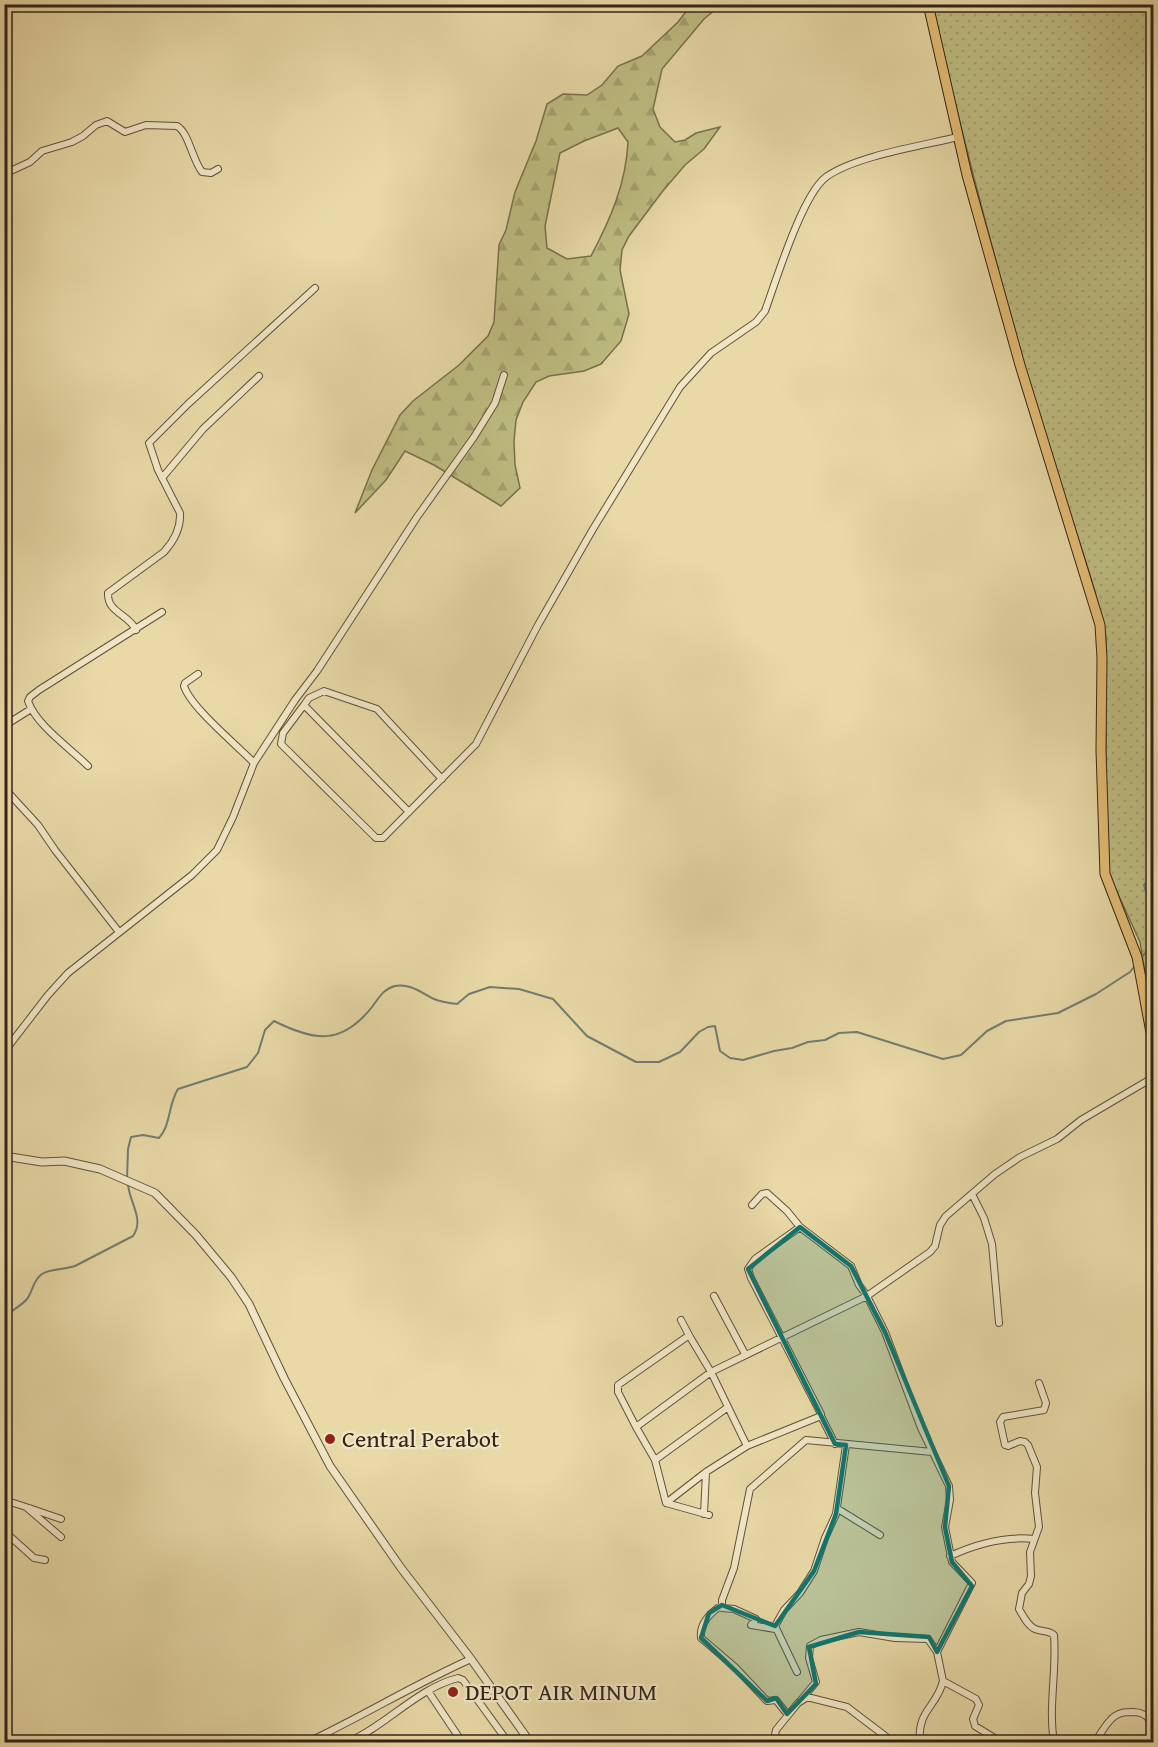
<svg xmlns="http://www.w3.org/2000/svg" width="1158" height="1747" font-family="'Gentium Book Plus',serif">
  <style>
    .grass { fill: url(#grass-dots); stroke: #78704c; stroke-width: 1.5 }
    .forest { fill: url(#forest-firs); stroke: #78704c; stroke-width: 1.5; fill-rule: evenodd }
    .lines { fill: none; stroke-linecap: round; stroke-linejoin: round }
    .stream { stroke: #717d73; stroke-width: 2 }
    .minor-casing { stroke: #60513a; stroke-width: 8 }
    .tertiary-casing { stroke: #60513a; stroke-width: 9 }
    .trunk-casing { stroke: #332416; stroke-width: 11 }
    .minor { stroke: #f0e6c6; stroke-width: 6 }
    .tertiary { stroke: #f0e6c6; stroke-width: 7 }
    .trunk { stroke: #e4bc74; stroke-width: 9 }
    .marked { fill: #0f766e; fill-opacity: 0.2; stroke: #0f766e; stroke-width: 4.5; stroke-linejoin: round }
    .poi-dot { fill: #8f2418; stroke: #f0e6c6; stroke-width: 2 }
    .labels { text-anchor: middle; stroke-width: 4.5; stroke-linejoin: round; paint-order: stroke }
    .poi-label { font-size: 24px; fill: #332416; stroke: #f0e6c6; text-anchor: start }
  </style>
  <defs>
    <pattern id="grass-dots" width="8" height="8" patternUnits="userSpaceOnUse" patternTransform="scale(1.5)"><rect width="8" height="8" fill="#bebd82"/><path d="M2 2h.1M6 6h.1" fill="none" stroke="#a4a270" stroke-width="1.8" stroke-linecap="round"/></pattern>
    <pattern id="forest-firs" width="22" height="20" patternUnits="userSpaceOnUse" patternTransform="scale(1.5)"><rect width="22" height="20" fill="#bebd82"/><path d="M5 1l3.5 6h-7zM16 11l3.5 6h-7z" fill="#a4a270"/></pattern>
  </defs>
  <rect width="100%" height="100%" fill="#e8d9a7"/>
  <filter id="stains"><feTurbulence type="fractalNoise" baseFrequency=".00333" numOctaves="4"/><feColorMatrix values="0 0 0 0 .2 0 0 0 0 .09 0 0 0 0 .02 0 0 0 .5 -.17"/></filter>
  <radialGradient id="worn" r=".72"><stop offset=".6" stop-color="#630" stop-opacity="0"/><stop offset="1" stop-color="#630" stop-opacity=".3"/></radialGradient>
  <path class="grass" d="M931 5H1153V1023L1140 942 1111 879 1106 873V637C1093 573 1068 512 1049 450 1005 302 967 154 931 5Z"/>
  <path class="forest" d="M691 5H721L704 19 662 69 653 109 660 127 675 142 685 140 696 133 720 127 704 149 685 165 662 192 629 236 622 250 620 270 629 314 621 341 601 364 584 371 549 376 536 382 523 402 516 420 514 441 515 465 520 488 501 506 434 465 405 451 386 480 355 513 372 470 400 415 413 401 459 365 488 336 494 322 499 245 506 230 515 192 536 141 547 104 563 94 587 95 602 85 618 66 642 56 678 22ZM618 128 628 142C626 184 610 220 591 256L567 259 547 248 545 226 560 153 584 141Z"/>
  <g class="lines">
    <path class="stream" d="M1154 872 1144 885 1154 918
      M1140 960 1154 941
      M127 1179 128 1149 131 1137 143 1135 159 1138C171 1125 168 1105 178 1089L247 1067 258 1053 265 1030 274 1021C314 1041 341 1046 372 1007 379 998 383 989 395 986 410 983 422 993 434 999 441 1002 449 1003 457 1004L469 994 490 987 519 989 553 999 587 1036 636 1062H659L680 1052 699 1032 708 1027 715 1026 720 1051 730 1058 743 1060 774 1051 792 1048 808 1042 825 1040 839 1033 857 1032 943 1059 961 1055 987 1031 1006 1021 1058 1013 1096 994 1130 972 1134 967
      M4 1317C11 1311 21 1306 27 1299 33 1291 33 1280 42 1274 52 1268 64 1270 75 1266L133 1236C145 1219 129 1202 128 1184"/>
    <defs>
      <path id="minor" d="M4 11 17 4
        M4 174 30 162 42 151 72 142 83 136 96 125 107 121 125 132 146 125 177 126C189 133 192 159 202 172L211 173 218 169
        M162 478 203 429 259 376
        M136 630C129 614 107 613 108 593L164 552C174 541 181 528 180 513L158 470 149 443 188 404 315 288
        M198 674 185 683 184 686C191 708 237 745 254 763
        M304 705 283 733 281 744 373 835 376 838H383L476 744 538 625 593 529 680 387 711 353 756 322 765 311C776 281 802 195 826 177 855 156 921 146 958 137
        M4 726 31 709
        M88 766C70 748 36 725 28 701L30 697 39 690 162 612
        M4 788 38 825 55 850 119 932
        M409 812 304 705 309 698 324 691 377 709 442 779
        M4 1052 48 995 68 973 192 875 217 850 233 817 254 763 295 700 317 671 417 517 474 437 495 403 504 375
        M972 1194 984 1218 992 1244 999 1323
        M752 1205 762 1194 767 1193 787 1211 800 1227 851 1266 859 1285 867 1296 711 1372 636 1427 618 1392V1385L688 1336 690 1337 711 1372 747 1446 821 1416V1414L751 1278 748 1269 755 1259 800 1227
        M714 1296 745 1354
        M681 1320 690 1337
        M1039 1383 1046 1403 1044 1410 1003 1417 1000 1422 1005 1445 1008 1446 1020 1441 1025 1442 1028 1445 1037 1467 1035 1493 1039 1527 1030 1552 1031 1576 1029 1584 1022 1593 1019 1609C1023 1616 1028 1626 1035 1629 1042 1632 1048 1630 1054 1635 1057 1671 1048 1707 1054 1742
        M821 1416 835 1444
        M636 1427 655 1460 728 1407
        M655 1460 666 1503 709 1515
        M4 1500 26 1507 61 1537
        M666 1503 706 1472 747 1446
        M29 1508 61 1519
        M838 1509 880 1535
        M704 1514 706 1472
        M4 1531 34 1558 45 1560
        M950 1556C976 1544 1006 1536 1034 1539
        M722 1605C710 1613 699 1624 701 1638L735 1667 767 1701 776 1700 787 1714
        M775 1629 751 1625 756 1619 734 1609 722 1608V1600L734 1568 750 1489 806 1440 932 1452
        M937 1652 972 1583 952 1562 945 1527 950 1500 949 1486 921 1428 885 1332 867 1296 930 1252 935 1246 940 1225 946 1216 995 1174 1020 1157 1057 1139 1081 1120 1154 1077
        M797 1672 775 1626 784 1610 800 1593 814 1571 825 1538 836 1514 846 1445
        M428 1691 462 1742
        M801 1700 816 1682 809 1658 810 1646 821 1640 859 1632 895 1638 928 1639 937 1652 943 1681
        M308 1742C363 1716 415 1684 471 1659
        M348 1742C386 1726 416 1689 458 1678L463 1680 508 1742
        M782 1742 775 1735 776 1730 798 1703 806 1698H811L847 1707 893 1742
        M920 1742C917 1710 937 1707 943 1681L976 1699 979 1705 973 1719 975 1726 1001 1742
        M1095 1742C1101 1734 1106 1722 1115 1716 1121 1712 1126 1712 1133 1712 1154 1713 1151 1726 1151 1742"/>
      <path id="tertiary" d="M4 1156 42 1162 64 1161 100 1169 155 1193 196 1235 231 1277 249 1304 284 1378 330 1466 401 1568 471 1659 530 1742"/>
      <path id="trunk" d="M928 4 967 175 1020 365 1100 625 1102 658 1101 750 1105 874 1137 957 1154 1049"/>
    </defs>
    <use href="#minor" class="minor-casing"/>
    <use href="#tertiary" class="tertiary-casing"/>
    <use href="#trunk" class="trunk-casing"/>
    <use href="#minor" class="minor"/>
    <use href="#tertiary" class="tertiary"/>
    <use href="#trunk" class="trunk"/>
  </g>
  <path class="marked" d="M800 1227 851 1266 885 1332 949 1486 945 1527 952 1562 972 1586 937 1652 929 1637 859 1632 809 1647 816 1684 787 1714 776 1698 767 1701 701 1638 709 1613 722 1605 775 1626 814 1571 836 1514 846 1445 835 1444 748 1269Z"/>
  <g class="poi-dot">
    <circle cx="330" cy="1439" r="6"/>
    <circle cx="453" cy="1692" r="6"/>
  </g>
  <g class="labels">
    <g class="poi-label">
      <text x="342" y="1447">Central Perabot</text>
      <text x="465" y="1700">DEPOT AIR MINUM</text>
    </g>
  </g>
  <rect width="1158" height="1747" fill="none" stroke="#e8d9a7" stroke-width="24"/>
  <rect x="6" y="6" width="1146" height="1735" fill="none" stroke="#332416" stroke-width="3"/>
  <rect x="12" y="12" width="1134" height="1723" fill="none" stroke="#332416" stroke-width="1.5"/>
  <rect width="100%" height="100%" filter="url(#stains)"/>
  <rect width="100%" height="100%" fill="url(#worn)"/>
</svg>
